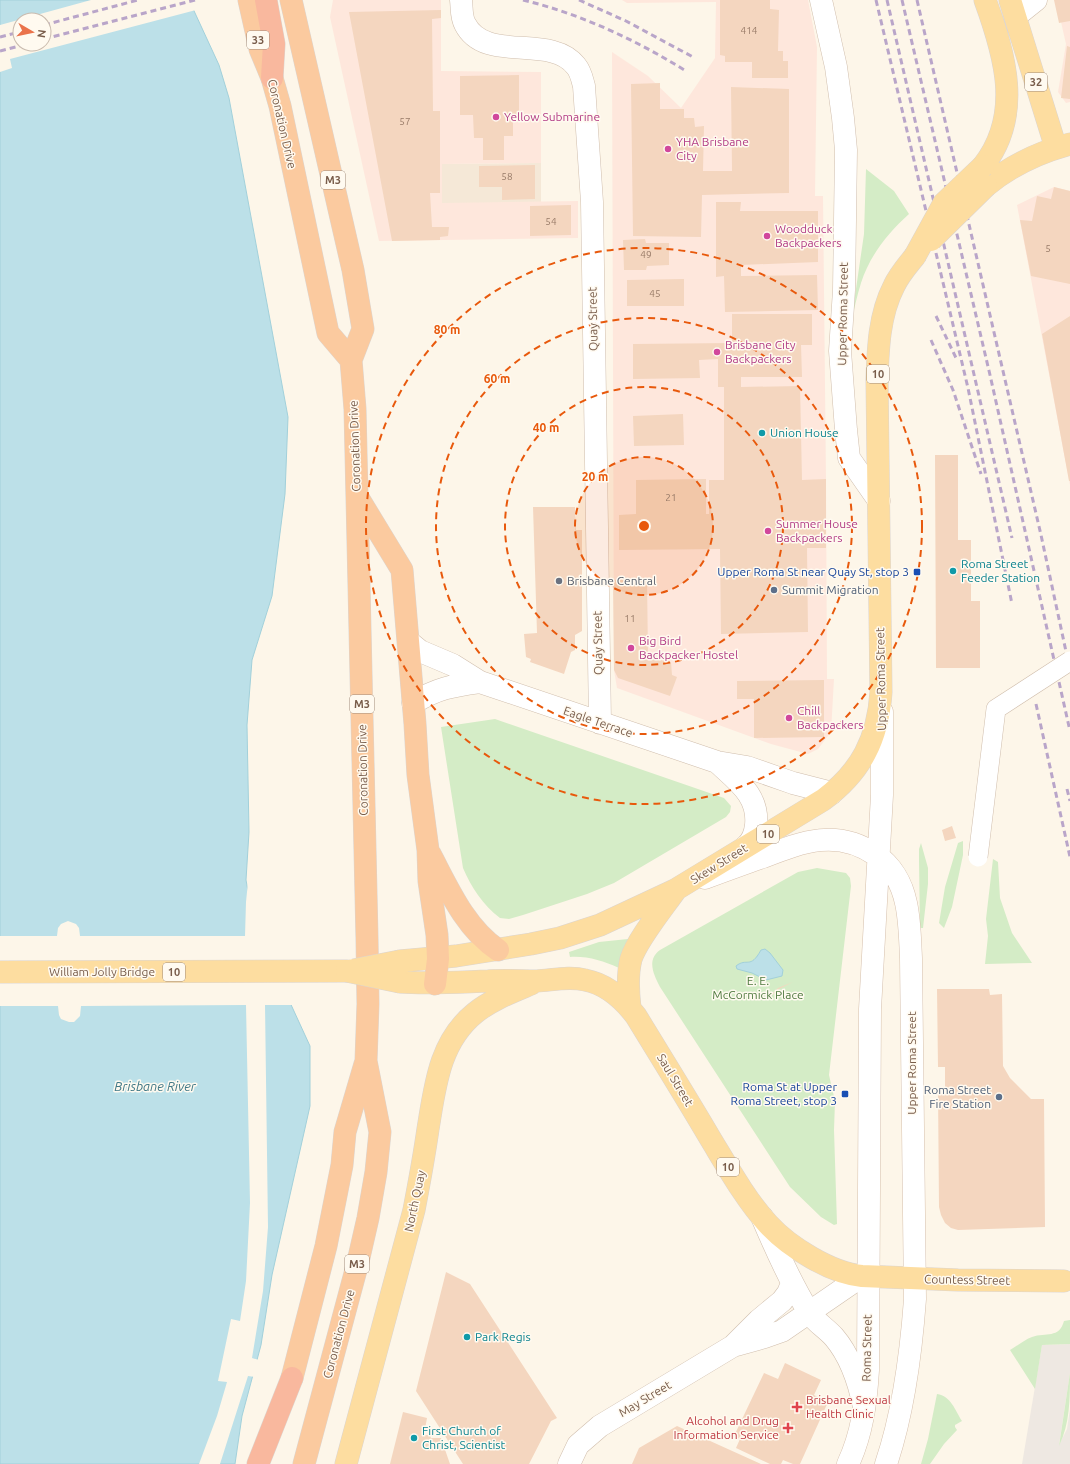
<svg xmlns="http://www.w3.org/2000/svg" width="1070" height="1464" font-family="Ubuntu,sans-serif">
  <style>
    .residential { fill: #f5e8d7 }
    .commercial { fill: #fee7dc }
    .industrial { fill: #eee8e2 }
    .green { fill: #d4ecc6 }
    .water { fill: #bce0e8; stroke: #a2d0da; fill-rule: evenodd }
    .pier { fill: #fdf6e9; fill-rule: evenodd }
    .building { fill: #f4d6bf }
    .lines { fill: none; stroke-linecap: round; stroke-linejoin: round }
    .minor-casing { stroke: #d0bead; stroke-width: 23 }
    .secondary-casing { stroke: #d6c0ad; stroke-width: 23 }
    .primary-casing { stroke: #dcd5d0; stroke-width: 23 }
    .trunk-casing { stroke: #dcd5d0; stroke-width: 23 }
    .motorway-casing { stroke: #dcd5d0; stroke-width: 23 }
    .minor { stroke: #fff; stroke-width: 22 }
    .secondary { stroke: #fff; stroke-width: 22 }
    .primary { stroke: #fddda0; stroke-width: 22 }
    .trunk { stroke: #fbca9f; stroke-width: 22 }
    .motorway { stroke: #f9b89e; stroke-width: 22 }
    .rail { stroke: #b9a5c9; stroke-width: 3; stroke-dasharray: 6 4; stroke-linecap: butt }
    .pedestrian-bridge-casing { stroke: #d0bead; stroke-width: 20; stroke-linecap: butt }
    .primary-bridge-casing { stroke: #dcd5d0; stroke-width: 23; stroke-linecap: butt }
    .pedestrian-bridge { stroke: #fff; stroke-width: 19 }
    .primary-bridge { stroke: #fddda0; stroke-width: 22 }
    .ring { fill: none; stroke: #e8590c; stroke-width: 2; stroke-dasharray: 7 5 }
    .hotel-dot { fill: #d1479c; stroke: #fffaf0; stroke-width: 1.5 }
    .culture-dot { fill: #0f9aa8; stroke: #fffaf0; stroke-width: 1.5 }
    .transit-dot { fill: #1a4fb4; stroke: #fffaf0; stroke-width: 1.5 }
    .worship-dot { fill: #6b7280; stroke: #fffaf0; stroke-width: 1.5 }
    .service-dot { fill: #5c6f8a; stroke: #fffaf0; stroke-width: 1.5 }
    .health-dot { fill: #e0444e; stroke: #fffaf0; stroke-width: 1.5 }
    .labels { text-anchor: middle; stroke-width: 3; stroke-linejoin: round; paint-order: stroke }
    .number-label { font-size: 10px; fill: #987b68 }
    .shield { fill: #fffaf0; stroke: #a18c7c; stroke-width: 1 }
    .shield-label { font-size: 11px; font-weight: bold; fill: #795d4b }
    .hotel-label { font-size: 12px; fill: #b23c85; stroke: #fffaf0; text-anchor: start }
    .street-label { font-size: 12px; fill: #795d4b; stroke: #fffaf0 }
    .culture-label { font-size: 12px; fill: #0d838f; stroke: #fffaf0; text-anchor: start }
    .transit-label { font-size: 12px; fill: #164399; stroke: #fffaf0; text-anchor: end }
    .worship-label { font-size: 12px; fill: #5b616d; stroke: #fffaf0; text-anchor: start }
    .service-label { font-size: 12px; fill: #4e5e75; stroke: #fffaf0; text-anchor: start }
    .park-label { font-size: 12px; fill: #4f7a3f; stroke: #fffaf0 }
    .health-label { font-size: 12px; fill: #be3a42; stroke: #fffaf0; text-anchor: start }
    .water-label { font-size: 13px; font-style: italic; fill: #407886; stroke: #fffaf0 }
    .centre { fill: #e8590c; stroke: #fffaf0; stroke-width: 2 }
    .ring-label { font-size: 12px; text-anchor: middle; font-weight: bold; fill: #e8590c; stroke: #fffaf0; stroke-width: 3; stroke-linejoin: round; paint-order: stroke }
  </style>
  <rect width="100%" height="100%" fill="#fdf6e9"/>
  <path class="residential" d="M541 163V202L442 204V164Z"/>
  <path class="commercial" d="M333 0H441V71L541 72V163L442 164V203L578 201V238L379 241 330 17Z
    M622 0H808L817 47 815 196H823L826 479 827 679H834L831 732 818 749 808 754 771 744 617 688 614 670 612 52 648 76 681 108 715 58 716 2 627 3Z
    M1056 0H1070V102L1066 103 1058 92 1066 44Z
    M1054 187 1070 191V485L1017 205Z"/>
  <path class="industrial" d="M1070 1344V1373L1059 1445 1067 1429 1070 1409V1464H1022L1042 1345Z"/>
  <path class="green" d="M866 169 894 191 909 214C888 233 870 255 861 283 857 296 854 309 851 323L864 234Z
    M495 719 724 798 731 806 730 812 726 817 614 883 587 894 523 915 509 919 500 918C483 905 471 887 463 868L441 727Z
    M963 841V855L952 907 944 928 939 923 945 887 958 843Z
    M921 843 928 868V884L923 928H920L919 860V849Z
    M993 859 998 862 1000 898 1012 933 1032 963 985 964 988 936 986 919Z
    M817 868 846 873 850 878 851 886 829 1075 835 1101 834 1130 837 1224 834 1225 821 1217 790 1187 660 987C654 975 646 960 660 950L798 872Z
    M628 939 630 940 619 968C603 961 588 956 570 957L569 952 599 942Z
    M1070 1320V1344L1042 1345 1035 1389 1010 1350C1017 1346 1024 1340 1032 1337 1046 1332 1059 1339 1064 1321Z
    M1070 1373C1070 1398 1070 1424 1059 1446Z
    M937 1394C951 1396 955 1410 962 1421L955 1425V1427L957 1430 944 1444 930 1464H921L928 1439Z"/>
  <path class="water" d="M0 0H189L219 65 229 98 288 417 285 494 272 596 252 660 247 725 249 832 246 880 254 924 310 1046V1106L272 1275 261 1345 242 1416 235 1464H0ZM20 20H44V44H20Z
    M765 949 770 953 783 970 782 976 766 980 752 973 737 969 736 966C747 957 750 970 761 950Z"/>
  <path class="pier" d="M91 0H191L196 10 10 59 12 68 0 72V25ZM20 20H44V44H20Z
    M248 882 256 923 293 1005H265L268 1227 263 1291 252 1358 259 1360 255 1377 248 1376 220 1464H199L217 1416 227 1382 218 1381 231 1319 240 1321 246 1281 250 1203 246 1005 81 1006 80 1016 74 1022H69L61 1019 59 1015 58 1006H0V936H57L58 928 61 924 68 921 76 924 79 928 80 936H245L246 902Z"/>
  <path class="building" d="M720 0H770V9L779 10 778 51H783V61H788V78H752V62H725V56L720 55Z
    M1054 0H1070V21L1059 23Z
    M441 10V18L432 19 433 111H440V193H430L432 227H449L448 236 440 237V240L392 241 349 12Z
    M1067 46 1070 47V99L1061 98Z
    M519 75V118H513V136H504V160H483V138H474L473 115H460V76Z
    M660 83V109H684V118H694L695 127 704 126 703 171H732L731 87 789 89V193L702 195 701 237 633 236 631 84Z
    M535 165V199L502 200V187H479V166Z
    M1054 187 1070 191V284L1031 276 1020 220 1032 221 1037 196 1051 199Z
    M716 202H741L740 211H818V262L741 265V276L817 275 818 310 725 312 724 276 716 277Z
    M571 205V235L530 236V206Z
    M645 239 646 243H669V265L647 266 646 270H624L623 240Z
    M684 279V306H627V280Z
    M732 314H812V345H801L802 377H741V387L800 386 802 480 826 479V548H807L808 632 721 634 720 549 619 550V515L636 514V480L706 479V514H709V480H724V387H718V359L699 360 700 378 633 379V344L732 343Z
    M1070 316V481H1069L1042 334Z
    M683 414 684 445 634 446 633 416Z
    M935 455H958V540H971V601H980V668H936Z
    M533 507H575L576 530H582V631L575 635V650L571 652 564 674 530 662 531 659 526 657 524 634 537 633Z
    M613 580H647L648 655 671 662 672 675 677 677 670 696 618 678 614 670Z
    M824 680V737L754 738V699H737V681Z
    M952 826 956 838 945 841 942 830Z
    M793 982 779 989 769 998V997L778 988Z
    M937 989H989L990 995 1002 994 1003 1066 1010 1078 1031 1099H1044L1045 1227 958 1230 951 1228 945 1223 941 1215 939 1207 938 1090H945V1067H938Z
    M446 1272 470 1284 557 1418 551 1421 529 1464H463L416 1391Z
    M785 1363 821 1380 814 1395 828 1402 800 1464H793L783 1460 781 1464H770L736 1448 740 1439 734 1436 764 1373 778 1379Z
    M403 1412 427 1418 424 1435H430L431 1438H441L450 1464H390Z
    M677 1426 761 1464H632L639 1448Z"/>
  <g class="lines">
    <defs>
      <path id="minor" d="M461 0C462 8 461 17 465 24 485 64 551 33 576 66 581 72 582 79 584 86L592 202 600 723
        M821 0 836 67 843 118 846 150 844 290 840 351 846 430 849 458 879 501
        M1016 16 1036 0
        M409 642 420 651 453 665 480 682 717 762 747 767 793 783 832 793
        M413 703C438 688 451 686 480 682
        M717 762C737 781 759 795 756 825 755 834 752 842 745 847
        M762 1217C776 1250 790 1281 808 1311 815 1322 826 1328 834 1337 851 1357 859 1382 864 1407
        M733 1346 765 1337 782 1331 862 1276
        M569 1464 578 1445 600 1426 733 1346 759 1320 782 1301 788 1293 792 1283"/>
      <path id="secondary" d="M705 878C724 871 743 864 763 857 802 842 837 828 876 855 892 866 902 884 906 903 910 921 910 940 911 958L915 1299C911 1354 904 1411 886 1464
        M848 1464C862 1434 866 1403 868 1370L870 1009 882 795V712"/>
      <path id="primary" d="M1010 0 1056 148
        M983 166C1023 115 1005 55 985 0
        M986 186C1010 166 1040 152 1070 144
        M400 961 456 956 531 944 560 938 600 925 675 890 823 800C861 772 878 739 881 692L877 380C878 349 879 315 894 286 899 275 907 266 915 256
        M0 972 347 971
        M400 982C430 984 459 982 488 981 505 980 521 981 537 981 553 980 570 976 585 980 607 984 623 999 636 1016 661 1057 686 1097 710 1138 727 1166 746 1200 768 1224 789 1247 831 1273 862 1276L958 1280 1064 1281
        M630 1008C628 991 627 975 631 959 637 940 663 908 675 891
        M346 1464 414 1210C419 1184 424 1157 428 1129 435 1087 439 1042 475 1013 491 1000 512 992 531 984"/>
      <path id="trunk" d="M249 0 260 49 272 78 280 106 328 333 351 360
        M291 0 353 270 363 329 351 360 355 409 367 938 368 1004 366 1061 380 1132 376 1172 368 1218 357 1266 304 1464
        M357 496 402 570 415 724 418 775 428 850 429 881 437 935 438 959 435 984
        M430 854C448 888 465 928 498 950
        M292 1378 326 1246 342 1165 345 1132 365 1064"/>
      <path id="motorway" d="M266 0 274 44 272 78
        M258 1464 292 1378"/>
    </defs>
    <use href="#minor" class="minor-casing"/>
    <use href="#secondary" class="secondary-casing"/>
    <use href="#primary" class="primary-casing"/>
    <use href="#trunk" class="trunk-casing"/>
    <use href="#motorway" class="motorway-casing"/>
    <use href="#minor" class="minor"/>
    <use href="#secondary" class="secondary"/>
    <use href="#primary" class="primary"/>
    <use href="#trunk" class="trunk"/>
    <use href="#motorway" class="motorway"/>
    <path class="rail" d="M523 0C581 14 636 40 686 71
      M579 0 626 21 693 57
      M876 0 968 388 1012 604
      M887 0 1012 538
      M902 0 990 375 1070 731
      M917 0 1041 535 1070 670
      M44 25 138 0
      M0 37 20 32
      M44 39 195 0
      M0 51 27 44
      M936 316 957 360
      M931 340 953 390 981 474
      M1036 704 1070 857
      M1067 789 1070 801"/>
    <defs>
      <path id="pedestrian-bridge" d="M978 857 996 709 1070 661"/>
      <path id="primary-bridge" d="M931 240 986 186
        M915 256 944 203 983 166
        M354 970 400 961
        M347 971 400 982"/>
    </defs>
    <use href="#pedestrian-bridge" class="pedestrian-bridge-casing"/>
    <use href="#primary-bridge" class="primary-bridge-casing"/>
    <use href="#pedestrian-bridge" class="pedestrian-bridge"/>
    <use href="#primary-bridge" class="primary-bridge"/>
  </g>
  <circle cx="644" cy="526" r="69" fill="#e8590c" fill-opacity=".12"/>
  <g class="ring">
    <circle cx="644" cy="526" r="69"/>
    <circle cx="644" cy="526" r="139"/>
    <circle cx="644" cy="526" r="208"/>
    <circle cx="644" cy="526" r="278"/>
  </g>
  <g class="hotel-dot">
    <circle cx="496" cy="117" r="4"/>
    <circle cx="668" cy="149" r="4"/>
    <circle cx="767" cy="236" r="4"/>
    <circle cx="717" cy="352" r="4"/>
    <circle cx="768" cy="531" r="4"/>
    <circle cx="631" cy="648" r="4"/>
    <circle cx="789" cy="718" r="4"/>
  </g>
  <g class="culture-dot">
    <circle cx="762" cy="433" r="4"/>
    <circle cx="953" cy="571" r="4"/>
    <circle cx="467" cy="1337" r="4"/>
    <circle cx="414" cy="1438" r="4"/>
  </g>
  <g class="transit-dot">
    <rect x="913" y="568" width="8" height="8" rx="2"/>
    <rect x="841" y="1090" width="8" height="8" rx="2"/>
  </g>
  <circle class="worship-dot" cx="559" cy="581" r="4"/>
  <g class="service-dot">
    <circle cx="774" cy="590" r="4"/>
    <circle cx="999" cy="1097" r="4"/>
  </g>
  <g class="health-dot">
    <path d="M795 1401h4v4h4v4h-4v4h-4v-4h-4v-4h4z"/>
    <path d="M786 1422h4v4h4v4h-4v4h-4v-4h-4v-4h4z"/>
  </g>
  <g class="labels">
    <g class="number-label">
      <text x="749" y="34">414</text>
      <text x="405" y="125">57</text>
      <text x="507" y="180">58</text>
      <text x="551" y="225">54</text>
      <text x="1048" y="252">5</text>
      <text x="646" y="258">49</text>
      <text x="655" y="297">45</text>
      <text x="671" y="501">21</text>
      <text x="630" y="622">11</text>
    </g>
    <g class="shield">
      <rect x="247" y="31" width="22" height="18" rx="3"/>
      <rect x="1025" y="73" width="22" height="18" rx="3"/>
      <rect x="321" y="171" width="24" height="18" rx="3"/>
      <rect x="867" y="365" width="22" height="18" rx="3"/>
      <rect x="350" y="695" width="24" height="18" rx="3"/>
      <rect x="757" y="825" width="22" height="18" rx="3"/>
      <rect x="163" y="963" width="22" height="18" rx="3"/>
      <rect x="717" y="1158" width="22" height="18" rx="3"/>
      <rect x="345" y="1255" width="24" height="18" rx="3"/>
    </g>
    <g class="shield-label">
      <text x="258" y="44">33</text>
      <text x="1036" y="86">32</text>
      <text x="333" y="184">M3</text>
      <text x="878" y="378">10</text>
      <text x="362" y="708">M3</text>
      <text x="768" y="838">10</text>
      <text x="174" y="976">10</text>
      <text x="728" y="1171">10</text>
      <text x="357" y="1268">M3</text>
    </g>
    <g class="hotel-label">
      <text x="504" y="121">Yellow Submarine</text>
      <text x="676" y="146">YHA Brisbane<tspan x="676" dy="14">City</tspan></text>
      <text x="775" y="233">Woodduck<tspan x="775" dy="14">Backpackers</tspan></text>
      <text x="725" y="349">Brisbane City<tspan x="725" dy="14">Backpackers</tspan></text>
      <text x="776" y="528">Summer House<tspan x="776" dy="14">Backpackers</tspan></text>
      <text x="639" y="645">Big Bird<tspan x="639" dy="14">Backpacker Hostel</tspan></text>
      <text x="797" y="715">Chill<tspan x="797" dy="14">Backpackers</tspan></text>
    </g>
    <g class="street-label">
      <text transform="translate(282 124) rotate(77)" y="4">Coronation Drive</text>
      <text transform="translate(843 314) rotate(-89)" y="4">Upper Roma Street</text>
      <text transform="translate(593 319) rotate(-91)" y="4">Quay Street</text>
      <text transform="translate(355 446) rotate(-92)" y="4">Coronation Drive</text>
      <text transform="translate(598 643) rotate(-91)" y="4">Quay Street</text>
      <text transform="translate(881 679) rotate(-91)" y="4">Upper Roma Street</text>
      <text transform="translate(598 722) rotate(19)" y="4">Eagle Terrace</text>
      <text transform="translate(363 770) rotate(-91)" y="4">Coronation Drive</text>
      <text transform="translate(719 864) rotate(-32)" y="4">Skew Street</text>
      <text x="102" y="976">William Jolly Bridge</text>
      <text transform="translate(912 1063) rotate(-90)" y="4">Upper Roma Street</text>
      <text transform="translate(675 1080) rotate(59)" y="4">Saul Street</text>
      <text transform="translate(415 1201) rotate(-78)" y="4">North Quay</text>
      <text transform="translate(967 1280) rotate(1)" y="4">Countess Street</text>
      <text transform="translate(339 1334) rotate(-75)" y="4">Coronation Drive</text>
      <text transform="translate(867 1348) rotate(-89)" y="4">Roma Street</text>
      <text transform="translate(645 1399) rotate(-31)" y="4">May Street</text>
    </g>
    <g class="culture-label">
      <text x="770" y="437">Union House</text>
      <text x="961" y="568">Roma Street<tspan x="961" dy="14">Feeder Station</tspan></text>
      <text x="475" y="1341">Park Regis</text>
      <text x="422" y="1435">First Church of<tspan x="422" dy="14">Christ, Scientist</tspan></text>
    </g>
    <g class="transit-label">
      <text x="909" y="576">Upper Roma St near Quay St, stop 3</text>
      <text x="837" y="1091">Roma St at Upper<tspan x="837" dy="14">Roma Street, stop 3</tspan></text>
    </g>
    <g class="worship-label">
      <text x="567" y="585">Brisbane Central</text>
    </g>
    <g class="service-label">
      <text x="782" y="594">Summit Migration</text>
      <text x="991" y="1094" text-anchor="end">Roma Street<tspan x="991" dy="14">Fire Station</tspan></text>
    </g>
    <g class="park-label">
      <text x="758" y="985">E. E.<tspan x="758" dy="14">McCormick Place</tspan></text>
    </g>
    <g class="health-label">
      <text x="806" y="1404">Brisbane Sexual<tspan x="806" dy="14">Health Clinic</tspan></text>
      <text x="779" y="1425" text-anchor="end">Alcohol and Drug<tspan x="779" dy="14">Information Service</tspan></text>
    </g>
    <g class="water-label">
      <text x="155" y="1091">Brisbane River</text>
    </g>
  </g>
  <circle cx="644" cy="526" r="6" class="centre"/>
  <g class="ring-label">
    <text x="447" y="334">80 m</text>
    <text x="497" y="383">60 m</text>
    <text x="546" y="432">40 m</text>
    <text x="595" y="481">20 m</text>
  </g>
  <g transform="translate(32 32) rotate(99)"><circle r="19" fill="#fffaf0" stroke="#c9bbae"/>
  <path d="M0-3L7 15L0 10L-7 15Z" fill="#ea734b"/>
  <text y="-6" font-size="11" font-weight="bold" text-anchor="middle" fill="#795d4b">N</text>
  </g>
</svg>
